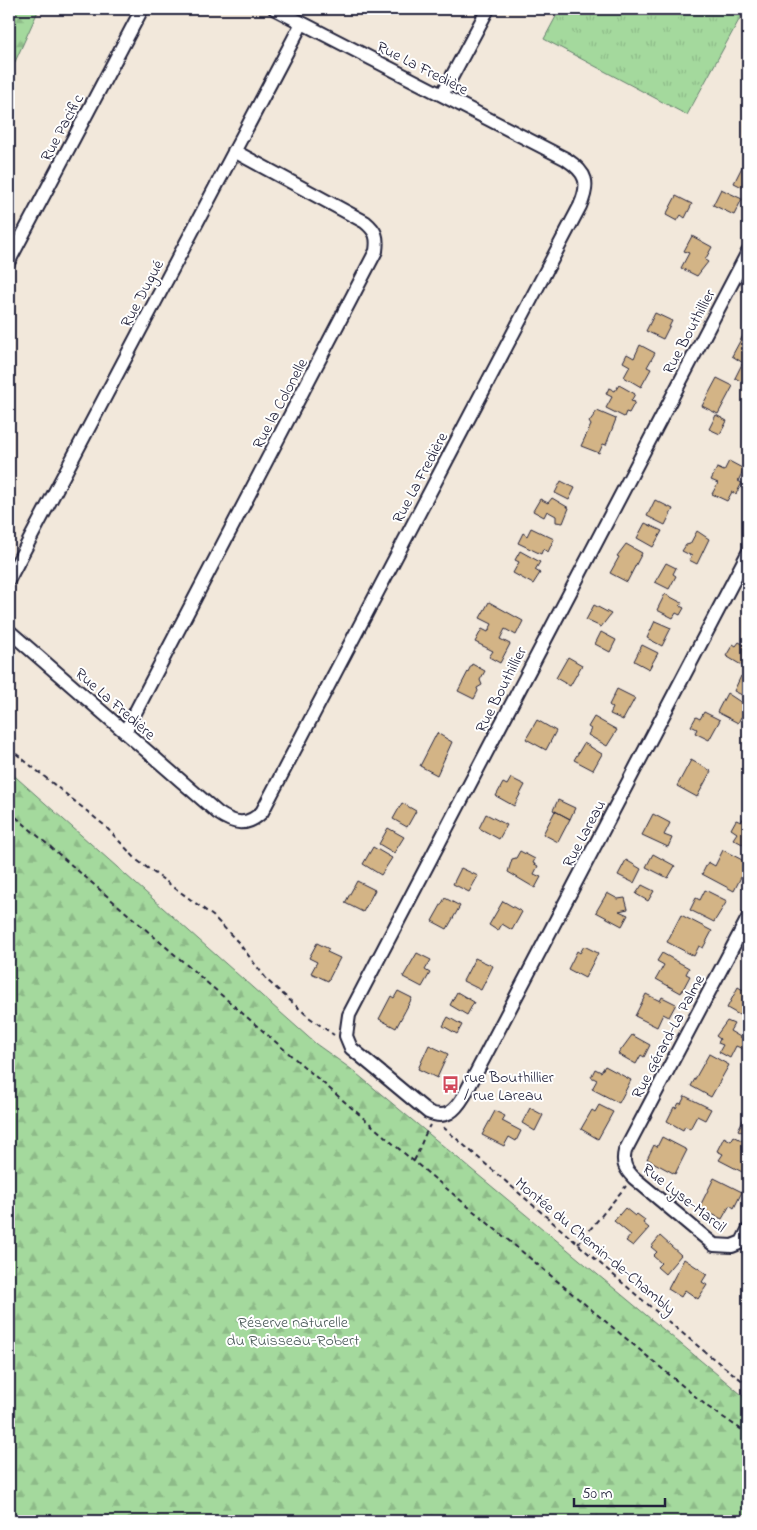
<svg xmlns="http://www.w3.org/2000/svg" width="757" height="1530" font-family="'Indie Flower',sans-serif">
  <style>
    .grass { fill: url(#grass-tufts); stroke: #637e6c }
    .forest { fill: url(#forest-firs); stroke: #637e6c }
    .building { fill: #d3b486; stroke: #22223b }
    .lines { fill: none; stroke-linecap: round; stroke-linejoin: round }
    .street-casing { stroke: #22223b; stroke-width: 16 }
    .path { stroke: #22223b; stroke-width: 2; stroke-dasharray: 5 4; stroke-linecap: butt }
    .street { stroke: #fff; stroke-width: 12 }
    .labels { text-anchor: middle; stroke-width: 4; stroke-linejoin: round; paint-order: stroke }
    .street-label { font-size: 16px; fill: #22223b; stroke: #fff }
    .poi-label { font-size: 16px; fill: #22223b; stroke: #fff; text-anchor: start }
    .park-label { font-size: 16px; fill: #495958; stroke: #fff }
  </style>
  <defs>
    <pattern id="grass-tufts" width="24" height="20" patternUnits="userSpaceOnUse" patternTransform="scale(1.25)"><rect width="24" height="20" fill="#a4d99d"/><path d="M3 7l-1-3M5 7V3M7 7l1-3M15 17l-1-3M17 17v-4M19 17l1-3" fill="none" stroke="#8dba88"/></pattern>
    <pattern id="forest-firs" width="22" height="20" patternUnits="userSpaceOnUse" patternTransform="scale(1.25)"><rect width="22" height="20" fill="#a4d99d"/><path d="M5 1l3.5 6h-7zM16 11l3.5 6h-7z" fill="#8dba88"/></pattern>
  </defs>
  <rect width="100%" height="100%" fill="#f2e8db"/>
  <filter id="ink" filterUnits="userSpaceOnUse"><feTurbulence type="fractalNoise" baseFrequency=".02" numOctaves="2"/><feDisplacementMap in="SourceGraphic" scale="10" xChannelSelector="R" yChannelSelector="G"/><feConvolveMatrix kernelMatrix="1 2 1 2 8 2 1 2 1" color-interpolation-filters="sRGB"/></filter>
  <g filter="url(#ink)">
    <path class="grass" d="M560 9H745L687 115 544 39Z"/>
    <path class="forest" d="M9 9H39L9 75Z
      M9 771 316 1044 351 1069 748 1400V1521H9Z"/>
    <path class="building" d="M748 155V190L734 183Z
      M721 189 742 199 734 215 713 205Z
      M676 196 692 204 685 218 681 215 677 221 666 215Z
      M692 236 712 247 705 260 708 262 697 276 681 268 689 253 684 251Z
      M655 313 672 321 663 339 646 331Z
      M747 328H748V366L732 356Z
      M640 345 655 353 647 367 651 369 641 387 624 377 630 366 623 362 627 354 634 358Z
      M742 364 748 368V385L735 378Z
      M717 378 733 386 718 414 702 406Z
      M619 385 635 394 631 401 635 402 629 413 626 412 624 417 606 408 612 397 606 394 609 388 615 391Z
      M597 411 616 419 606 445 603 444 599 453 581 446 591 425 589 422Z
      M716 415 727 421 720 434 709 429Z
      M729 461 744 469 738 481 742 483 736 494 732 492 727 501 712 494 718 483 711 480 717 468 724 471Z
      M561 481 575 488 569 500 555 493Z
      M552 498 569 508 563 523 556 522V516L547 511 544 517 533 511 540 499 548 503Z
      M655 500 673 509 665 525 647 516Z
      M645 523 662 531 653 547 637 538Z
      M531 528 554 539 548 552 543 549 541 554 518 543 523 533 527 536Z
      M697 531 709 539 697 564 689 560 692 556 682 551 686 545 690 544Z
      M626 544 642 553 627 582 610 573 619 557 617 556Z
      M520 551 540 562 535 570 540 573 533 584 513 573 519 562 515 560Z
      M666 563 676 568 673 574 676 576 669 589 655 582Z
      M665 594 682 603 680 606 684 608 680 615 676 613 673 618 657 610Z
      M489 602 523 621 516 635 505 629 500 639 510 644 500 663 489 657 493 651 475 642 482 629 488 632 492 624 480 618Z
      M594 605 611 614 601 627 586 620Z
      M655 621 671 628 662 646 647 638Z
      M601 632 616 640 610 652 595 644Z
      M739 642 748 647V669L726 656 733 644 736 646Z
      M642 645 658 653 649 669 634 661Z
      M568 657 582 665 570 686 556 678Z
      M472 664 485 671 480 680 482 685 477 688 478 691 474 699 458 691Z
      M741 676 748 680V698L734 691Z
      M617 689 635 698 623 720 610 714 613 708 609 705Z
      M727 693 748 707 746 719 741 717 738 723 717 712Z
      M704 712 720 720 709 740 695 733 697 729 691 726 696 717 700 719Z
      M594 717 617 730 607 746 588 735 591 729 588 727Z
      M537 720 556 731 546 750 526 739Z
      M437 733 452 742 437 775 420 766Z
      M584 743 602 754 593 770 574 760Z
      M691 760 711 771 697 797 677 786Z
      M511 778 525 785 514 806 496 796 503 783 507 785Z
      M558 800 575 808 570 819 553 810Z
      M402 803 416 811 407 827 393 819Z
      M555 811 570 819 558 842 543 834Z
      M747 812 748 813V847L733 839 737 833 731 829 736 820 741 822Z
      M486 814 507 825 499 839 479 828Z
      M653 814 670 823 664 835 672 838 668 847 642 835Z
      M388 828 404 837 394 853 379 844Z
      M373 847 392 858 381 875 363 864Z
      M723 850 748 863 734 891 702 874 708 862 715 866Z
      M520 851 535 859 533 863 538 866 534 874 541 877 535 888 508 872 512 859 516 858Z
      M653 854 675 866 668 878 646 867Z
      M626 860 641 869 634 883 618 875Z
      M461 868 478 876 469 892 453 884Z
      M357 881 375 890 363 912 345 903Z
      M642 885 654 891 648 901 636 894Z
      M705 890 727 901 714 922 690 910 696 898 700 900Z
      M607 893 618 899 625 898 628 909 619 911 628 915 622 926 596 912Z
      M445 898 460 906 447 929 432 921Z
      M503 901 522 912 512 930 502 924 498 931 489 925Z
      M681 915 712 931 703 948 699 946 694 956 667 942Z
      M317 943 329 949 327 952 340 958 328 981 311 973 317 962 309 958Z
      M584 946 598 953 585 978 568 969 577 951 580 953Z
      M417 953 431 960 425 970 430 973 422 987 403 977Z
      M662 953 689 968 686 974 690 976 681 993 656 979 664 965 657 961Z
      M475 958 493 966 481 990 463 981Z
      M738 987 748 993V1020L727 1008Z
      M398 991 412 998 396 1028 379 1019 391 996 394 998Z
      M457 992 474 1002 467 1015 450 1005Z
      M646 994 660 1001 662 997 676 1004 669 1017 663 1014 657 1027 635 1016Z
      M448 1017 462 1025 457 1034 443 1026Z
      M727 1021 734 1024 730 1031 747 1041 743 1049 736 1046 730 1058 719 1052 723 1045 718 1043 720 1039 716 1036Z
      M632 1035 650 1045 644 1057 641 1055 636 1064 618 1054Z
      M429 1045 448 1054 437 1078 418 1069Z
      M709 1054 729 1065 711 1097 691 1086Z
      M605 1066 631 1080 619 1103 592 1089 597 1080 591 1077 595 1069 601 1072Z
      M685 1096 711 1109 705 1120 697 1116 690 1129 685 1126 683 1130 667 1121 674 1107 676 1108 679 1103 681 1104Z
      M599 1105 613 1112 598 1139 581 1129 592 1110 595 1112Z
      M530 1108 543 1115 535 1131 522 1123Z
      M748 1110V1135L738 1130Z
      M495 1111 505 1116 502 1121 521 1131 516 1141 509 1137 504 1146 482 1135Z
      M734 1136 748 1144V1175L719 1160 723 1154 717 1151 724 1137 731 1141Z
      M662 1137 687 1150 675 1174 647 1159 654 1145 657 1147Z
      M714 1178 742 1192 734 1208 730 1205 722 1219 699 1208Z
      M625 1208 635 1216 637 1214 645 1220 643 1223 649 1228 633 1246 626 1241 631 1235 614 1221Z
      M660 1236 681 1255 665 1274 657 1267 661 1263 653 1256 657 1252 651 1247Z
      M684 1259 707 1274 702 1282 707 1285 698 1299 685 1290 681 1297 668 1289Z"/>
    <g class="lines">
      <defs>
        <path id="street" d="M442 95 488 9
          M748 252 349 1015 346 1036 351 1048 428 1112C446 1120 455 1111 464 1096L748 553
          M9 261 142 9
          M9 579 302 23
          M9 631 218 813C234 824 247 827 262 812L580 206C590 183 587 173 566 159L275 9
          M125 732 376 251C378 237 376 231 365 222L234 151
          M748 918 625 1151C622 1163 625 1169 634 1178L714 1245 732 1246 742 1242 748 1230"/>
      </defs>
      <use href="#street" class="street-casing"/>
      <path class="path" d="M9 748 104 825 138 861 213 916 238 942 268 981 310 1018 334 1035
        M9 811 398 1148 708 1407 748 1434
        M443 1127 640 1298 710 1356 748 1385
        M414 1161C420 1149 423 1137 430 1125
        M578 1244 626 1186"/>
      <use href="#street" class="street"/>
    </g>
  </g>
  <defs>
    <symbol id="bus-bare" viewBox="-9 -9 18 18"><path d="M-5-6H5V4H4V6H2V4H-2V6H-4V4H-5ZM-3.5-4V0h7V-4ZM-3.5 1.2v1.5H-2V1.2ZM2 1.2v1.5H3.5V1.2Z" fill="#d1495b" stroke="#fff" stroke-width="2.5" paint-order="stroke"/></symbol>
  </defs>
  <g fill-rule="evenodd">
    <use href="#bus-bare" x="438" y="1072" width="25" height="25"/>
  </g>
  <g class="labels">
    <g class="street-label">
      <text transform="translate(423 67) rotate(27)" y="6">Rue La Fredière</text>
      <text transform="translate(61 127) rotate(-62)" y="6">Rue Pacific</text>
      <text transform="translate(141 293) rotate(-62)" y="6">Rue Dugué</text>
      <text transform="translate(688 331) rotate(-62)" y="6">Rue Bouthillier</text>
      <text transform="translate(279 403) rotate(-62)" y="6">Rue la Colonelle</text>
      <text transform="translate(419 477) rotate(-62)" y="6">Rue La Fredière</text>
      <text transform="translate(500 689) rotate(-63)" y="6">Rue Bouthillier</text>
      <text transform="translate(116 703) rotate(41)" y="6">Rue La Fredière</text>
      <text transform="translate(583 833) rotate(-62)" y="6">Rue Lareau</text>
      <text transform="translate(667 1036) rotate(-62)" y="6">Rue Gérard-La Palme</text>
      <text transform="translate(685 1197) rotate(38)" y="6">Rue Lyse-Marcil</text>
      <text transform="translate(596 1245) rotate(40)" y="6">Montée du Chemin-de-Chambly</text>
    </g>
    <g class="poi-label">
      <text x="464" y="1082">rue Bouthillier<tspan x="464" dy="18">/ rue Lareau</tspan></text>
    </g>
    <g class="park-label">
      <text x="293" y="1327">Réserve naturelle<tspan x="293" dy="18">du Ruisseau-Robert</tspan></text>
    </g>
  </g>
  <rect width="757" height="1530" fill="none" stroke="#fff" stroke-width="30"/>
  <rect x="15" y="15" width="727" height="1500" fill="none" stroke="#22223b" stroke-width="2" filter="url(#ink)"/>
  <path d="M574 1498v8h91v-8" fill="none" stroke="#22223b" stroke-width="2.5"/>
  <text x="582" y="1498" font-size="15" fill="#22223b" stroke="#ffffff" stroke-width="4" paint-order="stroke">50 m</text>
</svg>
